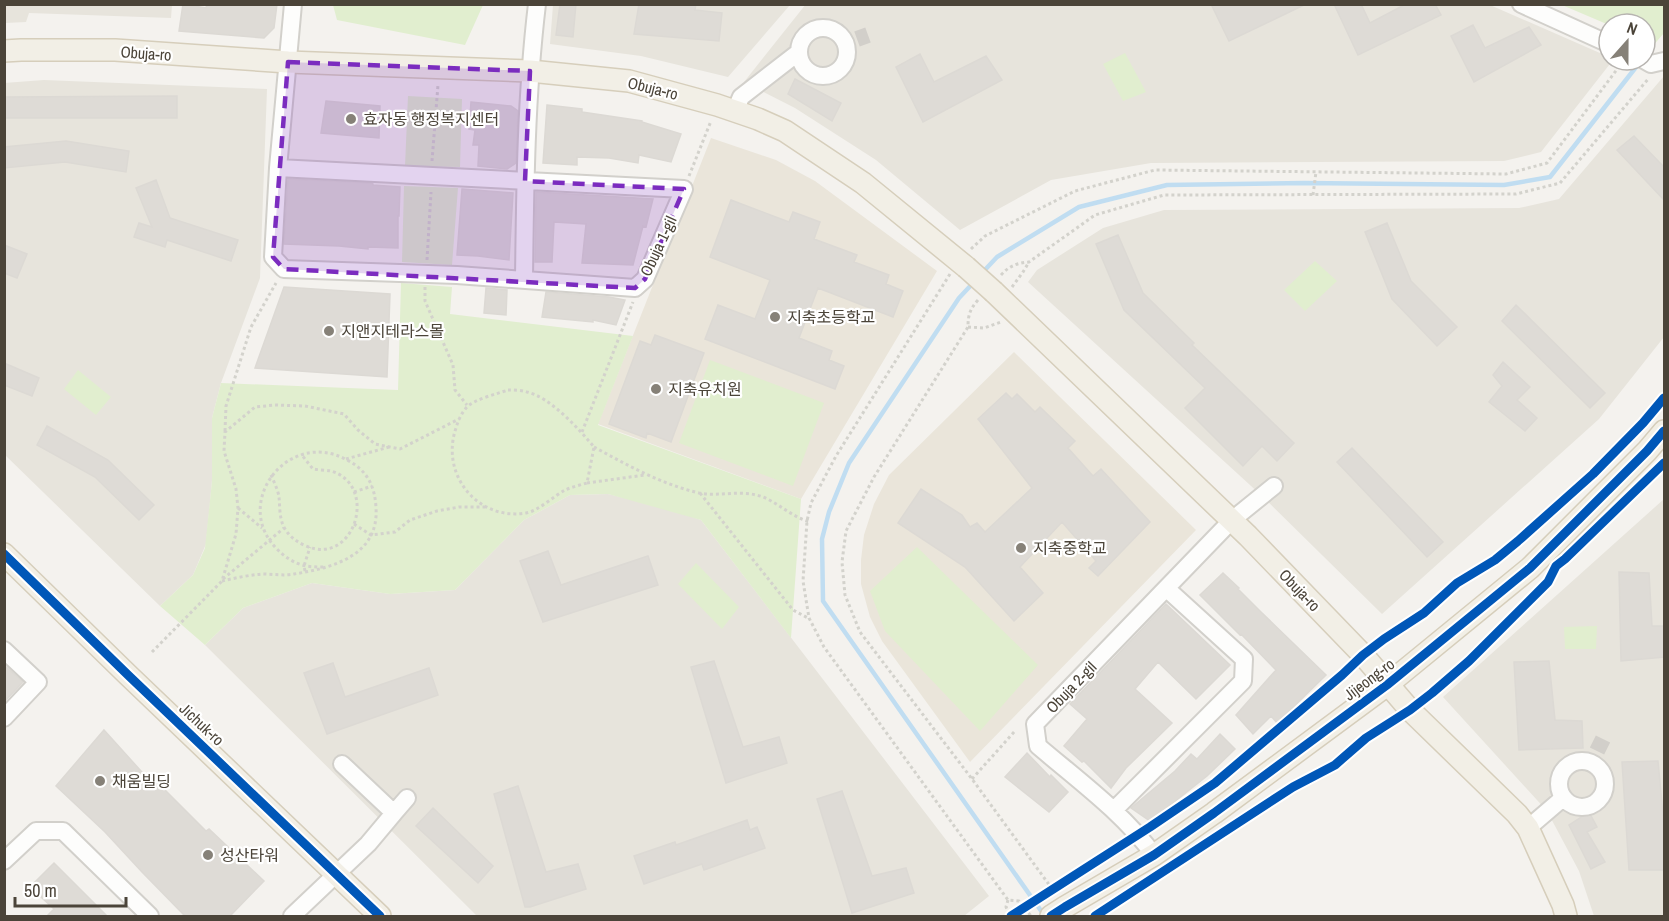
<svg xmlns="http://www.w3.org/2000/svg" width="1669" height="921" font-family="'Archivo Narrow','Noto Sans KR',sans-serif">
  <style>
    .residential { fill: #e7e4dc }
    .education { fill: #eae5da }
    .green { fill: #e1eecf }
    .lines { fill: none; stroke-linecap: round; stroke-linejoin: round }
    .stream { stroke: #c0ddf1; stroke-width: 4.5 }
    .building { fill: #dedbd6; stroke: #dcd9d4; stroke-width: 1.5 }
    .minor-tunnel { stroke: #d2cfca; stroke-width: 16; stroke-dasharray: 16 8; stroke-linecap: butt }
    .minor-casing { stroke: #d2d0cb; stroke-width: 20 }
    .major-casing { stroke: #d6cebb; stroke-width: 24 }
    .path { stroke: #d3d2cc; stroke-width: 3; stroke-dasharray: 3 3; stroke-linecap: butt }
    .minor { stroke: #fdfdfc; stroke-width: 16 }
    .major { stroke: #f2efe6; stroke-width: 21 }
    .major-bridge-casing { stroke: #d6cebb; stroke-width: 24; stroke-linecap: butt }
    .major-bridge { stroke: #f2efe6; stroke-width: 21 }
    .cycleway-casing { stroke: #fff; stroke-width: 13 }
    .cycleway { stroke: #0057b8; stroke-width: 9 }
    .marked { fill: #7b2cbf; fill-opacity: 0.2; stroke: #7b2cbf; stroke-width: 4.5; stroke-dasharray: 12 8; stroke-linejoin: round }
    .poi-dot { fill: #868178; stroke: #fff; stroke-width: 2 }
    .labels { text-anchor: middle; stroke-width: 4.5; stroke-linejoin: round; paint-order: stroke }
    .street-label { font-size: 16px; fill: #4b4439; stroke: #fff }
    .poi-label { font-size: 16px; fill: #4b4439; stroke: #fff; text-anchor: start }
  </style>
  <rect width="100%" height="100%" fill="#f4f2ee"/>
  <path class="residential" d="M806 4 1490 5 1609 57V60H1613L1541 152 1504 161 1151 163 1051 180 960 230 876 160 795 108 744 82Z
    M4 5 5 4 172 5 171 18 29 13 26 22 5 23Z
    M553 5H790L728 77 641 56 550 44Z
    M1664 76V337L1599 419 1382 614 1262 496 1028 282 1037 270 1103 228 1164 210 1519 208 1559 199Z
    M44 80 267 89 260 278 221 383 212 418V481L206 544 193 575 160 606 5 455 4 83Z
    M608 494 664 507 701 520 989 896 964 916H477L205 645 243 608 312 583 390 594 455 590 524 520 570 495Z
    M1664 499V916H1594L1579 871 1547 811 1443 697Z"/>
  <path class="education" d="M711 138 776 160 815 181 937 271 801 499 598 424Z
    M1014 352 1196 530 970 762 882 641 870 617 861 584V560L864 535 874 504 889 475Z"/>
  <path class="green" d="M333 5V4L483 5 465 45 337 20Z
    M1562 5H1664V33L1651 48 1645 44V24H1609V25Z
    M1125 53 1146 92 1123 101 1103 64Z
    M408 96 462 99 460 167 405 166Z
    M404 186 458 188 452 265 402 262Z
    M1315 261 1337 281 1305 311 1284 290Z
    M401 283 452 287 450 314 633 336 598 425 801 499 791 638 701 520 608 494 570 495 524 520 455 590 390 594 312 583 243 608 205 645 160 606 193 575 205 548 212 481V418L221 383 398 390Z
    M710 360 824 403 793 486 679 443Z
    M78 370 111 397 96 415 64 389Z
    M917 547 1038 665 980 731 885 631 870 591Z
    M696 563 739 607 722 629 678 584Z
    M1597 626 1596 649H1565L1564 627Z"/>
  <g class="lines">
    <path class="stream" d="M982 273 997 257 1079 207 1167 185 1304 183 1504 185 1550 177 1640 62
      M974 282 959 298 849 463 829 512 822 539 823 601 1044 915"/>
  </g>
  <path class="building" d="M183 4 206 8 207 4H277L274 28 264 38 179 31Z
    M560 4H576L573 37 556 35Z
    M639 4H696L695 10 722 13 719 41 634 34Z
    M1211 4H1306L1229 41Z
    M1334 4H1361L1370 23 1406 4H1435L1441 15 1358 55Z
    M1473 25 1485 48 1529 27 1541 45 1474 82 1451 36Z
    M920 54 934 82 986 56 1002 80 923 122 896 67Z
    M795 79 841 103 832 121 788 94Z
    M177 96V118H4V97Z
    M326 101 380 106 379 138 321 133Z
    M471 102 511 106 518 111 516 163 507 169 478 166 479 145H473L475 130 469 129Z
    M547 105 582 109V112L642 121V122L681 134 671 162 639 155 638 163 609 158 577 157V165L543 163Z
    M1634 136 1665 168V201L1617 150Z
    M66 141 129 151 126 172 65 162 4 168V147Z
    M288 179 371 183 373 184V185L400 187 399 216H398V248L368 247V249L339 246 284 244Z
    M156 180 170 218 238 240 231 261 167 240 165 247 134 237 139 223 152 227 136 188Z
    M462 189 513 193 509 260 478 256 457 255Z
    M536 192 653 199 646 227 643 226 633 265 582 263 586 224 554 222 552 262H535Z
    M731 200 789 222 793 212 820 222 814 239 857 255 854 262 889 275 886 284 903 291 893 317 818 288 799 338 832 351 829 360 844 366 835 389 705 339 718 305 755 319 770 280 710 257Z
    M1387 223 1411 281 1457 327 1437 346 1392 299 1365 232Z
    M1118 235 1143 293 1194 343 1192 345 1294 443 1277 461 1262 446 1243 466 1185 408 1205 388 1124 310 1096 244Z
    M4 245 27 254 17 278 4 273Z
    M284 287 390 294 387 377 255 368Z
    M486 288 507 290 506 315 484 313Z
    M546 292 609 297 625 300 616 325 593 320V322L542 317Z
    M1516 305 1605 393 1590 408 1502 321Z
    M655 335 704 353 671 442 647 433 646 438 609 424 640 341 651 345Z
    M1503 362 1530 387 1517 400 1537 418 1525 431 1489 402 1502 386 1493 375Z
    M4 363 39 378 32 396 4 385Z
    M1006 393 1012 399 1017 394 1035 412 1040 407 1075 441 1068 448 1093 476 1101 469 1150 522 1098 576 1089 568 1096 561 1062 522 1020 567 1043 593 1014 621 965 567 898 523 921 489 962 515 970 527 977 523 985 532 1032 488 978 419Z
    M47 426 108 460 154 505 139 520 95 477 37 445Z
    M1352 448 1443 542 1427 557 1337 462Z
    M548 551 561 585 648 556 658 585 543 622 520 561Z
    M1619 572 1649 573 1652 626H1665V657L1621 661Z
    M1223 573 1239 588 1238 589 1261 612 1326 675 1277 723 1271 716 1253 734 1236 715 1276 670 1241 634 1240 635 1200 595Z
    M1166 604 1230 665 1196 699 1158 662 1135 689 1172 723 1126 768 1111 788 1084 761 1082 762 1064 746 1087 719 1070 704Z
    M714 661 743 747 779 737 787 763 726 783 691 667Z
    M1549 661 1555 720 1582 721 1583 748 1519 750 1514 662Z
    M333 663 345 697 429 668 438 695 327 734 304 673Z
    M4 665 23 682 4 702Z
    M104 730 150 781 153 778 206 831 209 829 264 881 230 916H185L142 872 105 832 56 786Z
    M1220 734 1235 749 1207 776 1150 821 1131 808 1175 771 1191 754 1197 759Z
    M1027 753 1050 777 1051 775 1068 792 1049 812 1005 777Z
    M1658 761 1665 836V870H1629L1622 762Z
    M518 786 546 872 578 864 586 889 530 907H525L494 794Z
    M842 791 872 876 906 868 914 893 852 913 817 799Z
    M433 808 493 866 478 883 416 826Z
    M1589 812 1597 827 1587 832 1605 862 1591 869 1569 825Z
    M747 820 750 830 757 827 765 848 704 870 702 864 644 884 634 856 675 842 676 845Z
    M54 863 107 916H47L54 909 30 887Z"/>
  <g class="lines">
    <path class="minor-tunnel" d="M857 39 868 35
      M1597 751 1603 739"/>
    <defs>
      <path id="minor" d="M1521 4 1609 44
        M799 52a24 24 0 1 1 48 0a24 24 0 1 1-48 0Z
        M1644 60 1651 64 1664 61
        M735 111 741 97 799 52
        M278 168 684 189 645 279 635 288 457 275 284 269 273 257 278 168 293 4
        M524 280C525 188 526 96 537 4
        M4 650 38 682 4 718
        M1559 784a23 23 0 1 1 46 0a23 23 0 1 1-46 0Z
        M1114 810 1243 681 1244 659 1167 589
        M394 813 407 798
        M1528 828 1563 798
        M1154 855C1122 812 1079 781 1038 746L1035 724 1232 520 1274 486
        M4 861 36 831H63L150 916
        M292 916 368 844 394 813 342 764"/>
      <path id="major" d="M4 51 21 50H115L288 62 530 71 629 81 717 105 758 119 785 131 863 183 966 267
        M994 292 1248 536 1363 655 1410 710 1517 814 1528 828 1563 905 1566 916
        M4 554 128 675 380 916
        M1051 916 1065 907 1154 855 1214 813 1387 685 1530 568 1647 451 1664 431"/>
    </defs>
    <use href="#minor" class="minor-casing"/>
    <use href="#major" class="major-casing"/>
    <path class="path" d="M432 161 438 85
      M689 176 711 121
      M1313 195 1316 172
      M971 249 985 236 1075 191 1155 170 1506 174 1547 163 1624 60
      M427 260 431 192
      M950 274 836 456 811 503 807 521 803 581 809 618 824 647 1008 900 1019 901 1031 916
      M1001 275C1009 266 1017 263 1029 262L1095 215 1164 195 1516 194 1560 183 1649 78
      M425 287V301L453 365 455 390 467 405
      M1012 287 1023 272 1029 262
      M978 300C970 309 968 315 968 327L874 477 846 531 842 562 845 595 860 632 972 779 1053 890
      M968 327 984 328 1001 322
      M508 390C514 390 521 390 527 392 550 397 579 429 594 447L587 483C580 485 572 487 565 490 554 496 538 511 526 513 477 521 440 474 456 428 458 421 461 414 466 408 474 399 497 394 508 390Z
      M225 431 226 406 251 327 276 283
      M582 432 633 302
      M594 447C627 465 661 484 699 493 719 497 742 489 763 497 780 504 793 518 811 522
      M346 459 389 447
      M271 475C274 482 278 490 279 497 280 507 279 519 285 529 290 537 297 542 306 546 355 567 379 485 331 471 326 470 319 470 313 469L301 454
      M587 483 645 475
      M354 492 372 486
      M700 493 793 610 808 618
      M238 508 262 528
      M354 524 371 535 395 532 410 520 437 511 459 507H487
      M305 571 304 566 310 547
      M223 579 284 528
      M222 581C235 578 249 575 262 574 273 574 284 576 294 574 332 568 379 556 376 508 375 486 367 470 347 460 288 427 229 505 279 551 286 558 296 564 306 566 312 567 318 567 324 567
      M152 652 222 581 236 534 238 508 236 489 224 451 225 432 255 407 275 405 305 406 344 414 358 430 375 444 400 449 459 419
      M972 779 1015 731
      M1008 900 1006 907 1010 916"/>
    <use href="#minor" class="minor"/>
    <use href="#major" class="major"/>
    <defs>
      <path id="major-bridge" d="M966 267 994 292"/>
    </defs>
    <use href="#major-bridge" class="major-bridge-casing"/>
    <use href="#major-bridge" class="major-bridge"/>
    <defs>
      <path id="cycleway" d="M4 554 128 675 380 916
        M1011 916 1150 827 1215 783 1342 675 1363 655 1384 639 1424 613 1457 583 1495 560 1518 541 1593 474 1643 423 1664 398
        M1051 916 1065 907 1154 855 1214 813 1387 685 1530 568 1647 451 1664 431
        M1095 916 1293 787 1335 765 1366 738 1410 710 1432 693 1469 661 1548 582 1556 566 1565 559 1664 463"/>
    </defs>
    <use href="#cycleway" class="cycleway-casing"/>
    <use href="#cycleway" class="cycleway"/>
  </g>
  <path class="marked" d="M288 62 530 71 525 181 684 189 645 279 635 288 284 269 273 257Z"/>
  <g class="poi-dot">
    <circle cx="351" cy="119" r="6"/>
    <circle cx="775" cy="317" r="6"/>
    <circle cx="329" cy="331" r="6"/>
    <circle cx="656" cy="389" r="6"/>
    <circle cx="1021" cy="548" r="6"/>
    <circle cx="100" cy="781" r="6"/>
    <circle cx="208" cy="855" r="6"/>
  </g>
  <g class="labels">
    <g class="street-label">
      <text transform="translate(146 53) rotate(4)" y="6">Obuja-ro</text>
      <text transform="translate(653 88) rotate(14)" y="6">Obuja-ro</text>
      <text transform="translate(658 246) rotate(-65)" y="6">Obuja 1-gil</text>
      <text transform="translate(1300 590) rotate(46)" y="6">Obuja-ro</text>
      <text transform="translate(1369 679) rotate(-37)" y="6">Jijeong-ro</text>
      <text transform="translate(1071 687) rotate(-46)" y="6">Obuja 2-gil</text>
      <text transform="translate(202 724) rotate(43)" y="6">Jichuk-ro</text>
    </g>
    <g class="poi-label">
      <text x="363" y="125">효자동 행정복지센터</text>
      <text x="787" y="323">지축초등학교</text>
      <text x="341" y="337">지앤지테라스몰</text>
      <text x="668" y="395">지축유치원</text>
      <text x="1033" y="554">지축중학교</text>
      <text x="112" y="787">채움빌딩</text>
      <text x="220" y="861">성산타워</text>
    </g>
  </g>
  <rect width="1669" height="921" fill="none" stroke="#4b4439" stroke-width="12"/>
  <g transform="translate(1627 42) rotate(21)"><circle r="28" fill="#ffffff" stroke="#b7b4b0" stroke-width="1.5"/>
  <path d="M0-4.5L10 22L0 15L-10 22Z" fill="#868178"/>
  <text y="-9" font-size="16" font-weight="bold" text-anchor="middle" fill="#4b4439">N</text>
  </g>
  <path d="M15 897v9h111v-9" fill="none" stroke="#4b4439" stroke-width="3"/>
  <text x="24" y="897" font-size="18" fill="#4b4439" stroke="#ffffff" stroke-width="4.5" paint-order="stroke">50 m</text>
</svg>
